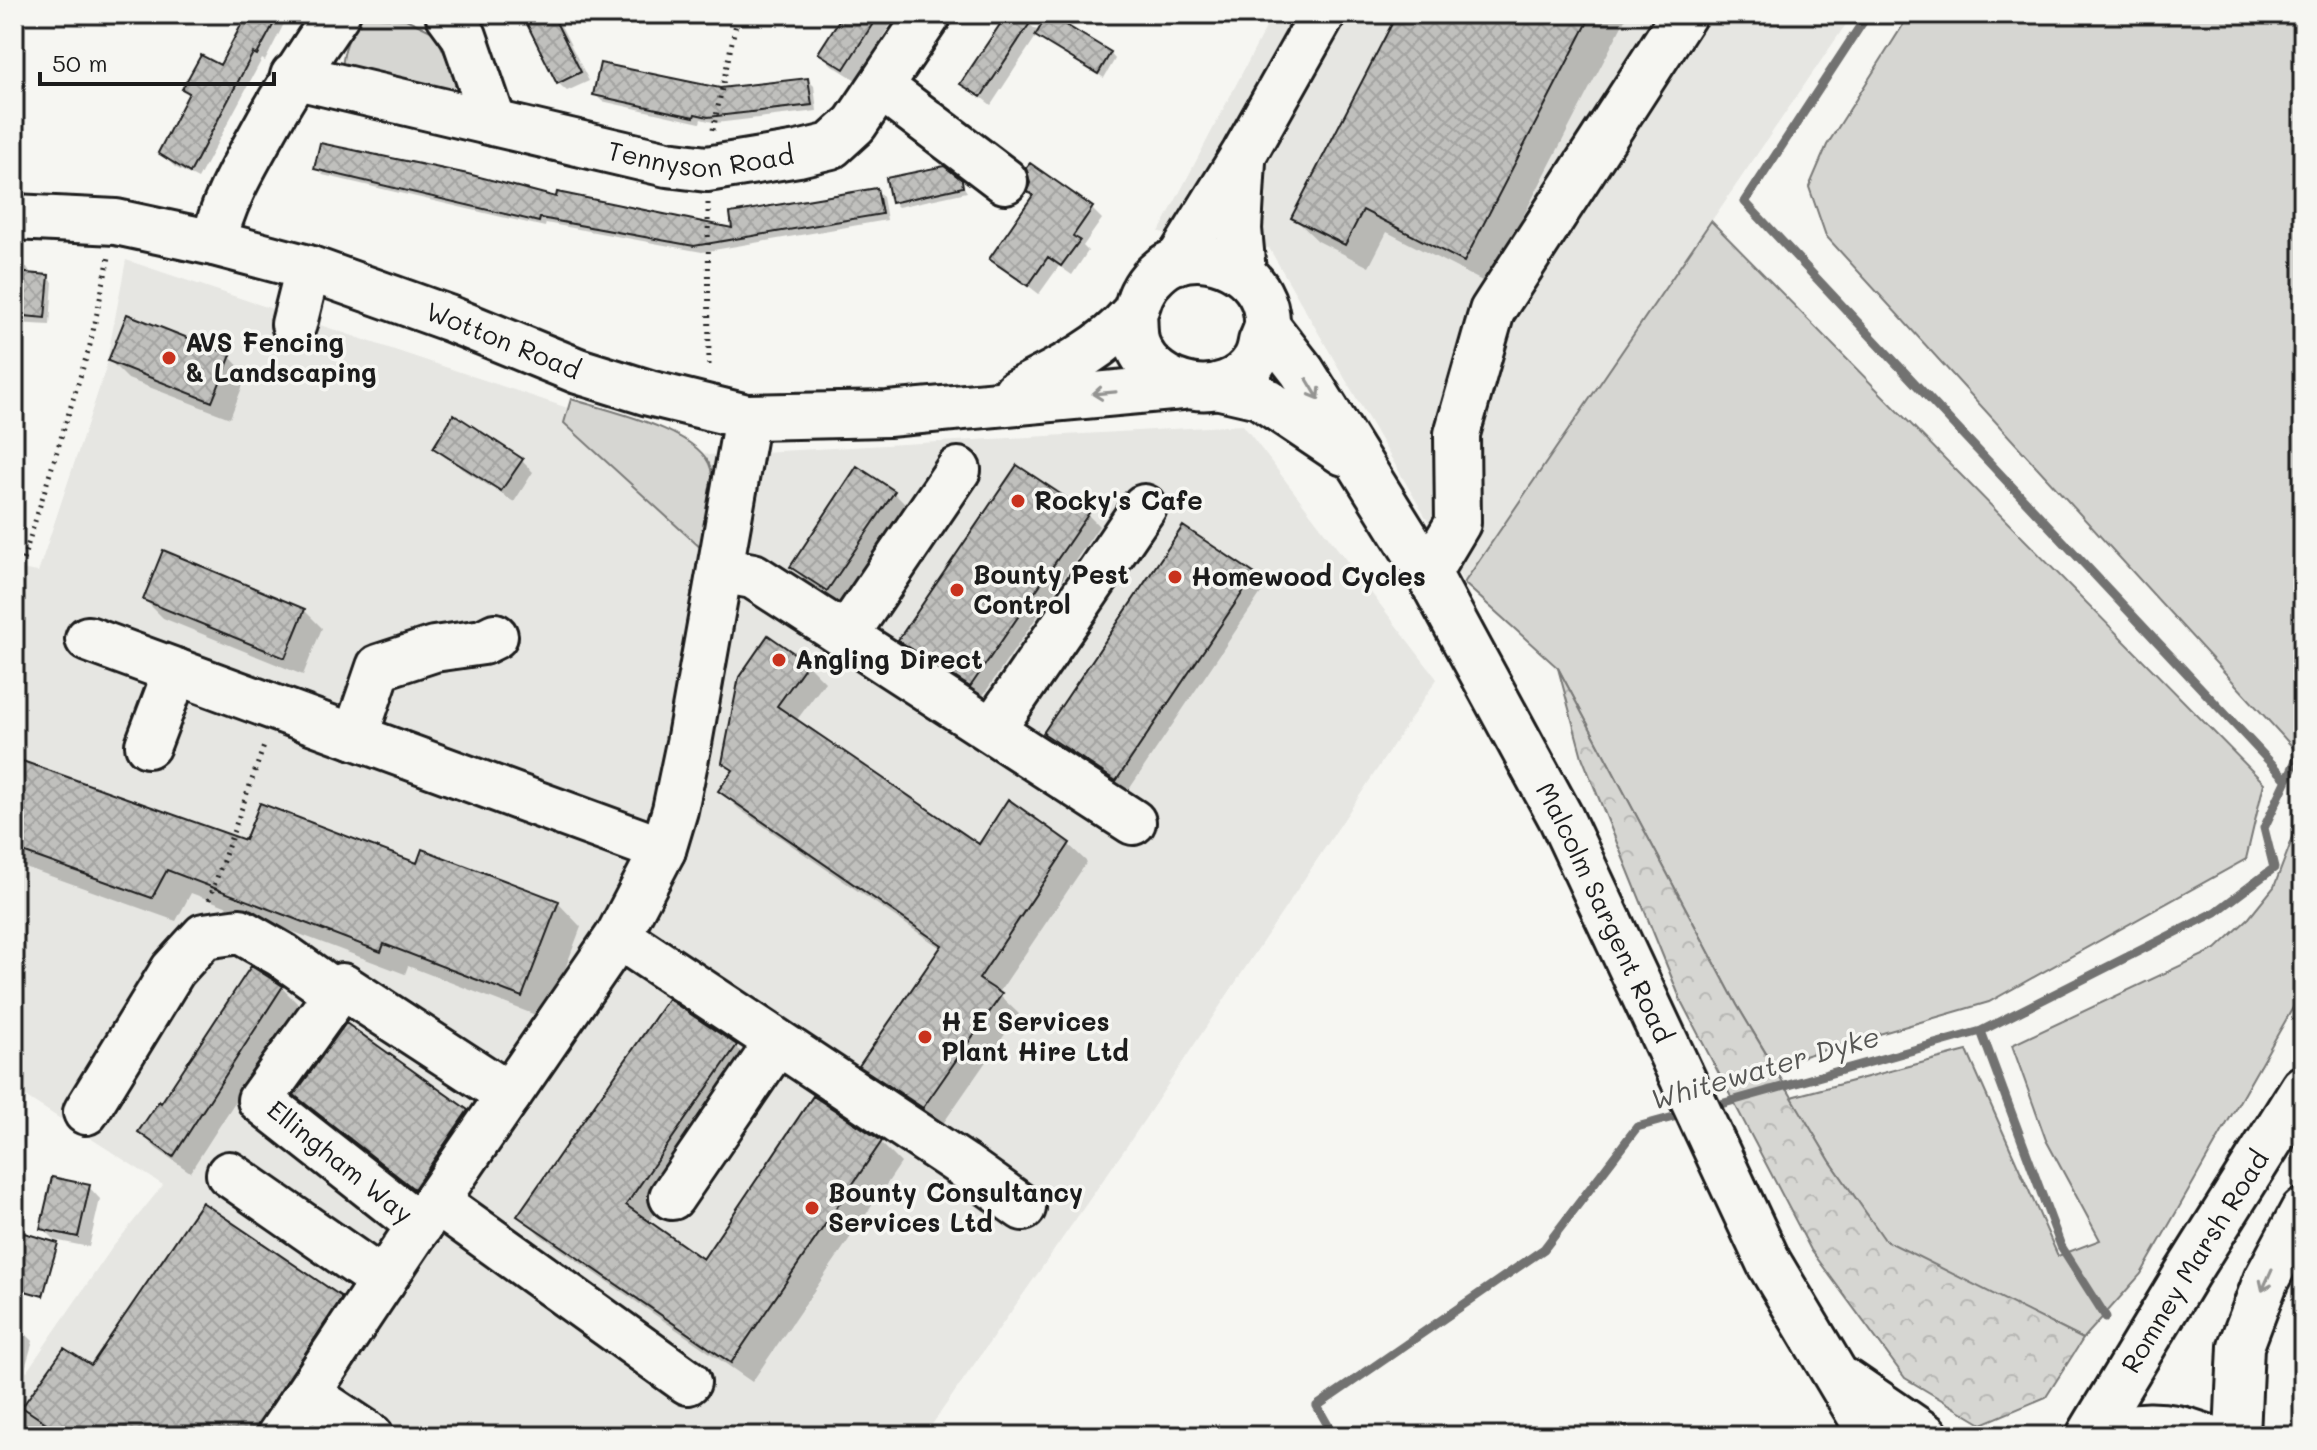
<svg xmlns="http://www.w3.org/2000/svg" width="2317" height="1450" font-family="Mali,sans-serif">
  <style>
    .built { fill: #e6e6e2 }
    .green { fill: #d6d6d2; stroke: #797977; stroke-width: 2 }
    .forest { fill: url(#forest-crowns); stroke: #797977; stroke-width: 2 }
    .shadow { fill: #0003 }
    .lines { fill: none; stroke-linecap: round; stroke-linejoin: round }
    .stream { stroke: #727271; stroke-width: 9 }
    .building { fill: url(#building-cross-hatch); stroke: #1c1c1c; stroke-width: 2 }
    .minor-casing { stroke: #1c1c1c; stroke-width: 50 }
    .major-casing { stroke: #1c1c1c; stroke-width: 50 }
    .path { stroke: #1c1c1c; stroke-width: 5; stroke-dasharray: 2 6; stroke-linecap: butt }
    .minor { stroke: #f6f6f2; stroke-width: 44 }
    .major { stroke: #f6f6f2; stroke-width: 44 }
    .oneway { stroke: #949492 }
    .poi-dot { fill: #c8321e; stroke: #f6f6f2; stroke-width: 3 }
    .labels { text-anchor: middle; stroke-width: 7; stroke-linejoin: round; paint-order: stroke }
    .street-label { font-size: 26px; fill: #1c1c1c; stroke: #f6f6f2 }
    .poi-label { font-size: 26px; font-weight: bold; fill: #1c1c1c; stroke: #f6f6f2; text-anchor: start }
    .water-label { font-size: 28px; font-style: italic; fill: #565654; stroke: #f6f6f2 }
  </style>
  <defs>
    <pattern id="forest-crowns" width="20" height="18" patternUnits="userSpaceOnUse" patternTransform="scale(2)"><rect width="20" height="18" fill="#d6d6d2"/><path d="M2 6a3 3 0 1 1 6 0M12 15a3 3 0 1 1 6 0" fill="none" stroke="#b7b7b4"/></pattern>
    <pattern id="building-cross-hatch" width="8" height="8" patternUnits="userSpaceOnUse" patternTransform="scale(2)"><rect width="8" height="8" fill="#c0c0bd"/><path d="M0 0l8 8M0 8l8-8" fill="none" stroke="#a4a4a2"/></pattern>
  </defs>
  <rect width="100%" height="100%" fill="#f6f6f2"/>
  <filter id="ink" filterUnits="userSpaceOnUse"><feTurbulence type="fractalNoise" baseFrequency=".0125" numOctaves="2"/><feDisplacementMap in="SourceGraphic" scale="16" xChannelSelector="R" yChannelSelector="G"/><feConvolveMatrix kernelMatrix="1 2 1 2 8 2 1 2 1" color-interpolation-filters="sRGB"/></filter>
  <g filter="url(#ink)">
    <path class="built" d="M1273 14H1853L1464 583 1269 248 1159 232Z
      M126 260 708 455 1243 425 1437 679 1129 1143 924 1436H14V1397L18 1384 112 1248 163 1185 14 1089V568L38 572 105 371Z"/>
    <path class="green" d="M1910 14H2303V746L2299 754 1826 236 1809 187 1827 145Z
      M363 16 406 19 435 33 457 80 459 87 454 94 342 71C343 48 349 34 363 16Z
      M1711 221 2264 783 2246 859 1989 1002 1773 1065 1737 1005 1558 668 1464 583Z
      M571 399C606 410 701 430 711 469 716 493 707 526 702 549L564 423Z
      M2303 811V990L2141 1274 2083 1339 1885 1241 1830 1161 1791 1097 1967 1051 2058 1256 2100 1240 2046 1140 2012 1045 2216 949 2249 918 2274 887Z"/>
    <path class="forest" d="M1558 668 1737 1005 1830 1161 1885 1240 2083 1339 2046 1397 1982 1424 1905 1378 1811 1250 1682 1003 1582 757Z"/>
    <path class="shadow" d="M249 14H289L265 61 262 59 198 179 175 167 160 153 190 95 184 89 221 68Z
      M524 14H555L589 81 567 91 558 83Z
      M845 14H897L856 80 832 65 820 53Z
      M1009 14H1016L1039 32 1110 53 1115 59 1104 78 1037 35 991 105 963 83Z
      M1399 14H1628L1488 284 1387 232 1369 267 1318 241 1294 218Z
      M808 80 814 86 817 111 716 123 701 119 700 123 602 101 595 95 720 90Z
      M1030 165 1092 209 1102 219 1083 246 1088 251 1072 275 1059 266 1039 294 992 258 1035 196Z
      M316 168 735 230 876 190 883 197 887 220 702 252 546 223 545 227 323 175Z
      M960 181 967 192 898 207 893 202Z
      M14 266 27 267 32 275 48 277 53 282 50 325 14 323Z
      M230 357 247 375 230 418 128 379 110 361Z
      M435 447 521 460 533 472 514 502 447 459Z
      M857 469 894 493 906 505 839 602 804 579 792 567Z
      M1087 514 1099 526 982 697 912 651 900 640Z
      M1254 576 1265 587 1128 791 1058 744 1046 732Z
      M145 600 304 610 322 628 303 675 163 618Z
      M807 664 825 682 796 721 980 847 1009 802 1069 845 1087 862 998 994 1019 1014 942 1125 879 1084 862 1066 942 949 739 809 721 791 734 772 725 762Z
      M14 760 247 842 418 865 558 903 581 927 546 1019 408 966 405 974 191 893 176 921 14 863Z
      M282 988 298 1004 190 1172 157 1149 140 1132 161 1105Z
      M735 1046 756 1066 648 1223 704 1262 814 1098 881 1143 901 1163 752 1382 540 1235 520 1215Z
      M297 1095 467 1112 490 1136 438 1211 321 1119Z
      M89 1187 100 1199 89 1247 54 1240 42 1228Z
      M341 1298 363 1321 286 1436H14V1421L65 1351 91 1368Z
      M14 1329 23 1331 33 1341 24 1372 14 1369Z"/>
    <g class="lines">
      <path class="stream" d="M1868 14 1745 202 2286 779
        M1981 1031 2061 1246 2106 1317
        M1710 1107 1981 1031 2216 912 2274 868 2264 828 2303 746
        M1334 1436 1317 1406 1544 1249 1637 1127 1688 1113"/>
    </g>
    <path class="building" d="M247 14H279L257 55 253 53 190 173 158 153 189 93 182 89 201 55 220 65Z
      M522 14H552L581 72 557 84Z
      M843 14H879L844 69 818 53Z
      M1007 14H1036L981 97 960 84Z
      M1048 14 1111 52 1098 74 1035 36Z
      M1397 14H1592L1464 262 1363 210 1345 245 1291 218Z
      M600 63 720 88 808 78 812 105 708 117 695 114 694 117 593 95Z
      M320 143 468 174 556 197 557 192 732 228 730 213 877 188 882 214 694 246 540 218 539 222 314 169Z
      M1030 163 1093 207 1073 236 1080 240 1061 266 1048 257 1028 286 989 259 1033 195 1027 191 1030 183 1026 168Z
      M944 166 962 180 963 187 891 203 886 178Z
      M14 272 49 275 45 318 14 315Z
      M127 314 231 355 212 402 108 361Z
      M454 414 523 459 501 491 433 448Z
      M1017 465 1089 513 970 687 898 640Z
      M857 466 895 491 827 591 790 567Z
      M1183 526 1255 574 1116 781 1043 733Z
      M163 550 305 609 285 658 143 600Z
      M768 635 808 663 777 706 858 761 979 844 1008 799 1070 843 979 979 1002 994 923 1108 859 1066 942 945 718 791 733 770 722 763 739 677Z
      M14 758 245 840 260 803 417 863 422 849 559 901 522 997 384 944 381 952 167 870 152 898 14 849Z
      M251 966 283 986 173 1157 138 1132 159 1101 161 1103Z
      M668 999 737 1045 626 1205 703 1259 813 1096 882 1141 731 1363 517 1216Z
      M346 1023 468 1110 414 1189 294 1095Z
      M52 1177 90 1185 78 1237 40 1229Z
      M202 1202 342 1297 251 1436H42L49 1425 22 1407 64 1348 91 1365Z
      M24 1233 58 1243 43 1296 14 1288V1269Z"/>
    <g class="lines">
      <defs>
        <g id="minor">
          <path d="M448 14 464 36 494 123"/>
          <path id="s1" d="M293 76 667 164 707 169 798 154 831 146 855 124 929 14"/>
          <path d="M881 87 1005 181"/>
          <path id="s2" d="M14 217 116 222 214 243 308 268 448 318 578 371 649 393 747 417 888 414 1182 387"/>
          <path d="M214 243C221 207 240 173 258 141 282 96 308 55 337 14"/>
          <path d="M1178 261 1244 154 1323 14"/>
          <path d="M1243 272 1239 229 1243 161"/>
          <path d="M294 324 308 268"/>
          <path id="s3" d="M1267 326 1302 371 1428 573 1561 818 1769 1263 1872 1436"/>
          <path d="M1220 387 1259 396 1344 453"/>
          <path d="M1016 392C1057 371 1101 351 1132 315 1138 309 1138 300 1142 293 1148 280 1163 265 1177 261 1219 248 1269 279 1267 325 1266 331 1263 337 1261 342 1260 348 1258 355 1255 360 1227 405 1154 391 1137 344 1134 335 1135 323 1134 313"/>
          <path d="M720 570 753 576 1133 822"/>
          <path d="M1428 573 1458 523 1457 434 1492 311 1684 14"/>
          <path d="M846 635 958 470"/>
          <path d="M88 639 663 850"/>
          <path d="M993 729 1144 507"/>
          <path d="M355 737 379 667 434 649 483 642 495 636"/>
          <path d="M148 745 176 671"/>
          <path d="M618 936 963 1165 1023 1208"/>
          <path d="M86 1112 173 970 204 936 240 931 282 955 337 994"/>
          <path d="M229 1174 383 1281"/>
          <path d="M672 1197 777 1043"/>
          <path d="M436 1201 688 1382"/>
          <path d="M420 1226 260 1100 342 986 509 1095"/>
          <path d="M1847 1382 1926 1436"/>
          <path d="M308 1394 371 1436"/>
          <path d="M279 1436 436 1201 618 936 663 850 675 810 689 743 747 417"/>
        </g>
        <g id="major">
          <path id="s4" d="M2089 1436 2187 1273 2303 1088"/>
          <path d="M2094 1436C2134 1423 2164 1421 2204 1436"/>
          <path d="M2237 1436 2241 1346 2266 1280 2303 1211"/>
        </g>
      </defs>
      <use href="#minor" class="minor-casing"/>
      <use href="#major" class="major-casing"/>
      <path class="path" d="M713 130 738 14
        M708 203 709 369
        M23 560 90 345 109 257
        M209 900 265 743"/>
      <use href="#minor" class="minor"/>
      <use href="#major" class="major"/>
    </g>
    <defs><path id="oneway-shaft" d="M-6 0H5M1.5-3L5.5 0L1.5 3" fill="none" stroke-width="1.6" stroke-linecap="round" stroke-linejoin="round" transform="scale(2)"/></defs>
    <g class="oneway">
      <use href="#oneway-shaft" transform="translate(1313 389) rotate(59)"/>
      <use href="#oneway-shaft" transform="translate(1104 393) rotate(175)"/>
      <use href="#oneway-shaft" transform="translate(2267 1280) rotate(114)"/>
    </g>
  </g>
  <g class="poi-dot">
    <circle cx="169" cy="358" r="8"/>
    <circle cx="1018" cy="501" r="8"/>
    <circle cx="1175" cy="577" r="8"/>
    <circle cx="957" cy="590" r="8"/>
    <circle cx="779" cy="660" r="8"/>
    <circle cx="925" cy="1037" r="8"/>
    <circle cx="812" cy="1208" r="8"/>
  </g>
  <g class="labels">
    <g class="street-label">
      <text dy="9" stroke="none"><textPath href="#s1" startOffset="418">Tennyson Road</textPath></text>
      <text dy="9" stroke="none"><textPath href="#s2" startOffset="508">Wotton Road</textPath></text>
      <text dy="9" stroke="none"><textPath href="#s3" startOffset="678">Malcolm Sargent Road</textPath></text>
      <text transform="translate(340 1162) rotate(39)" y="9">Ellingham Way</text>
      <text dy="9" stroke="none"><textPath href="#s4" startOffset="204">Romney Marsh Road</textPath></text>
    </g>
    <g class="poi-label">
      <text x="185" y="352">AVS Fencing<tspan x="185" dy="30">&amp; Landscaping</tspan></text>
      <text x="1034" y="510">Rocky's Cafe</text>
      <text x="973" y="584">Bounty Pest<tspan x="973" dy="30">Control</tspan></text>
      <text x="1191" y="586">Homewood Cycles</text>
      <text x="795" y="669">Angling Direct</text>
      <text x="941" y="1031">H E Services<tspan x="941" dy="30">Plant Hire Ltd</tspan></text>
      <text x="828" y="1202">Bounty Consultancy<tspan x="828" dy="30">Services Ltd</tspan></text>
    </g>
    <g class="water-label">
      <text transform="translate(1765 1068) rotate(-16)" y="10">Whitewater Dyke</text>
    </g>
  </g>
  <rect width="2317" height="1450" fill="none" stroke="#f6f6f2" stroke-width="48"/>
  <rect x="24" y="24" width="2269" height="1402" fill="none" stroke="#1c1c1c" stroke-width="3" filter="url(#ink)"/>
  <path d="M40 72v12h234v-12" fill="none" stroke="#1c1c1c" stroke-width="4"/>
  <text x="52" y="72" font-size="24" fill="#1c1c1c" stroke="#f6f6f2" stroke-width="6" paint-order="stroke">50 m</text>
</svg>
